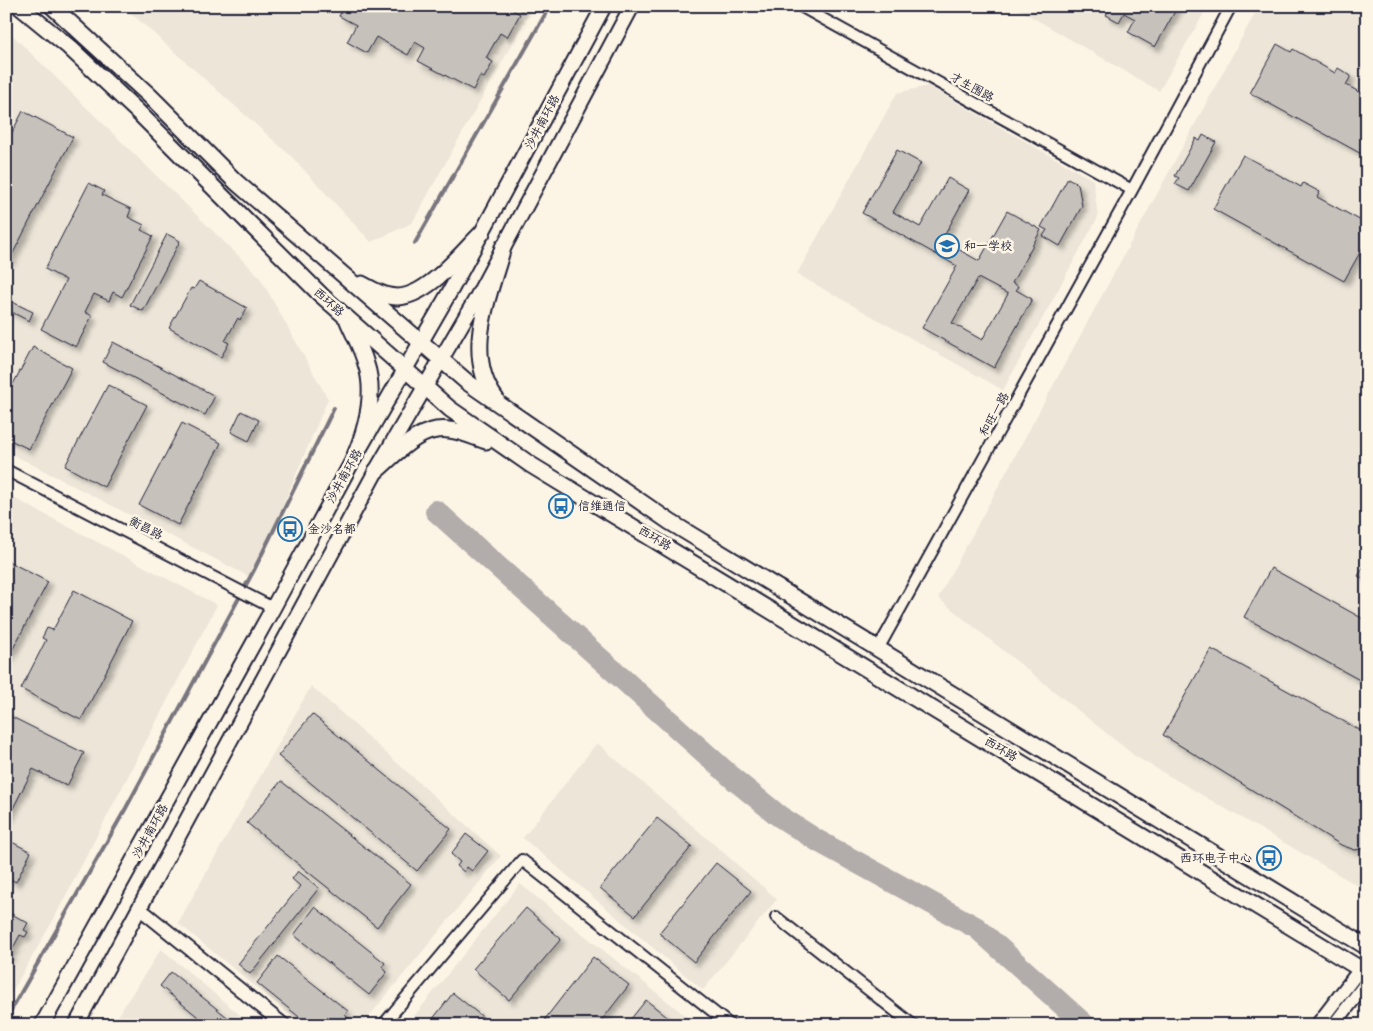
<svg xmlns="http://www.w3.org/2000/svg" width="1373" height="1031" font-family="Pangolin,'LXGW WenKai TC',sans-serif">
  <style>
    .built { fill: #ece5d8 }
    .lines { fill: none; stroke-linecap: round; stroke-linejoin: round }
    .stream { stroke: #78757e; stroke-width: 4 }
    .river { stroke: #b2adab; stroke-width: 22 }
    .building { fill: #c6c1bb; stroke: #22223b; fill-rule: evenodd; filter: url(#shadow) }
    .minor-casing { stroke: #22223b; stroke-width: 14 }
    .tertiary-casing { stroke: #22223b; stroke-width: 16 }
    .secondary-casing { stroke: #22223b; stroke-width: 18 }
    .primary-casing { stroke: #22223b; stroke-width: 19 }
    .minor { stroke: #fcf5e5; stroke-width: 10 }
    .tertiary { stroke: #fcf5e5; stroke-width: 12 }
    .secondary { stroke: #fcf5e5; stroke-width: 14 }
    .primary { stroke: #fcf5e5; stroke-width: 15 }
    .labels { text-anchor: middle; stroke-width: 5; stroke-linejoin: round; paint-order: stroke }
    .street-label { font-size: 12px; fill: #22223b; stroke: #fcf5e5 }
    .poi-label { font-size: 12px; fill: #22223b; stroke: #fcf5e5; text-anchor: start }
  </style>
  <defs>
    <filter id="shadow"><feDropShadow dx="4.5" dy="4.5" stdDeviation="2.5" flood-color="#0004"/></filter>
  </defs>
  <rect width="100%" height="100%" fill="#fcf5e5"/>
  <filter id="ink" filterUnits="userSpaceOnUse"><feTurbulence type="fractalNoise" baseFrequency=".02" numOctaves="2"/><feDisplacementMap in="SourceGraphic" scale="10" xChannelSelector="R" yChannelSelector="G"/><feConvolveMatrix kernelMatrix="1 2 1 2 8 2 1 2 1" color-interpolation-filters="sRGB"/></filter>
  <g filter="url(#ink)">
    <path class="built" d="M123 6H533L412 223 371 242 291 156Z
      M1013 6H1208L1159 91Z
      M1259 6H1367V891L1135 756 938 598Z
      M6 29 259 276 328 399 252 578 6 451Z
      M928 86 1093 180 1098 217 1003 390 797 274 897 93Z
      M6 494 217 605 52 922 6 1002Z
      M311 686 501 856 362 1025H302L178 923Z
      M597 743 777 899 703 990 523 838Z
      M520 884 697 1025H407Z
      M161 949 252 1025H112Z"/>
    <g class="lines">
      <path class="stream" d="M415 243 550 6
        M6 1019 126 808 254 570 334 408"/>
      <path class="river" d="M436 511 736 781 779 816 818 841 977 928 1085 1025"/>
    </g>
    <path class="building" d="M344 6H524L522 11 515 7 513 10 520 14 507 37 500 33 486 58 493 62 484 78 480 76 473 90 418 61 425 48 415 42 408 55 376 37 367 53 347 42 356 25 339 16Z
      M1111 6H1178L1155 47 1128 32 1135 19 1124 13 1119 22 1106 15Z
      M1277 44 1291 52 1293 49 1335 73 1338 68 1351 76 1346 85 1367 96V157L1250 93Z
      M23 111 73 137 9 261 6 260V144Z
      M1203 135 1216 142 1189 191 1175 184 1179 178 1175 176 1196 138 1200 141Z
      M897 150 921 163 893 212 920 227 948 178 969 190 942 240 979 261 1007 211 1041 230 1012 283 1018 286 1016 290 1032 299 994 368 922 328 957 266 862 213ZM978 278 1008 294 982 340 952 323Z
      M1243 155 1301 187 1303 183 1320 192 1317 197 1367 224V240L1344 281 1213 209Z
      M1068 178 1078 184 1082 206 1060 246 1043 236 1047 230 1041 227Z
      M89 183 104 191 102 195 131 209 128 217 144 225 141 230 153 236 122 297 113 292 109 301 94 294 85 312 92 316 76 347 41 329 66 280 45 269Z
      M167 234 180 241 143 311 130 305Z
      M199 281 247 308 240 320 238 318 225 341 229 343 221 357 169 328 191 288 194 289Z
      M6 299 33 312 29 321 6 309Z
      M113 342 215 396 205 415 103 362Z
      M33 347 72 368 29 449 6 438V397Z
      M108 385 147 405 104 487 65 466Z
      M241 411 259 420 249 441 231 432Z
      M182 423 221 443 178 525 139 505Z
      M6 560 48 582 6 662Z
      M1367 561V581L1358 576Z
      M1271 568 1367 621V684L1244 617Z
      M74 590 132 621 81 720 21 689 46 640 42 638 47 628 53 630Z
      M1211 649 1367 734V848L1355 850 1341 845 1163 735Z
      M6 714 84 753 67 786 33 769 6 822Z
      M312 714 451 829 417 871 278 756Z
      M281 781 411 884 377 927 247 823Z
      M657 818 692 846 635 916 600 888Z
      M466 834 488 851 472 871 467 867 464 872 457 866 460 862 451 854Z
      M6 839 31 852 16 882 6 877Z
      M716 863 751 891 694 962 659 933Z
      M298 871 319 888 250 974 238 964 300 886 292 879Z
      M315 907 385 963 382 967 387 972 369 995 294 935Z
      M526 908 561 939 509 1000 473 969Z
      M6 911 28 923 24 930 28 932 25 937 20 935 6 961Z
      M278 956 348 1011 345 1015 350 1020 346 1025H309L257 983Z
      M593 957 629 985 598 1025H552L545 1019Z
      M171 972 237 1025H208L160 986Z
      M453 993 485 1019 481 1025H428Z
      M646 1000 677 1025H626Z
      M142 1018 154 1025H138Z"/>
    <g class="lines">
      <defs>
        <path id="minor" d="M800 6 1132 190
          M6 470 273 608
          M878 649 1132 190 1231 6
          M776 917 913 1025
          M383 1025 522 860 730 1025"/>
        <path id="tertiary" d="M139 908 284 1025
          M1317 1025 1367 960
          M1334 1025 1367 982"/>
        <path id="secondary" d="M42 1025 273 608 354 458 452 288 604 6
          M76 1025 376 471 475 301 632 6"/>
        <path id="primary" d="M19 6 69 47 137 111 321 295 450 409 531 465 1367 973
          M52 6 151 97 236 182 467 382 670 522 1367 947
          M362 284C373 290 385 297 398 297 428 296 461 253 482 233
          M348 321C354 335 362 349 366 364 376 394 366 430 354 458
          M496 399C462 354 490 295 503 247
          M376 471C397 453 419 426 449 430 461 431 474 437 486 441"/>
      </defs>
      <use href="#minor" class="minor-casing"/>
      <use href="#tertiary" class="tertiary-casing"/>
      <use href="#secondary" class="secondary-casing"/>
      <use href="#primary" class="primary-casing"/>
      <use href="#minor" class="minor"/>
      <use href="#tertiary" class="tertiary"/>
      <use href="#secondary" class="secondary"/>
      <use href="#primary" class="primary"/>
    </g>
  </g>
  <defs>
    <symbol id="school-ring" viewBox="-11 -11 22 22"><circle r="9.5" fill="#fcf5e5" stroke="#1f6fb2" stroke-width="1.5"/><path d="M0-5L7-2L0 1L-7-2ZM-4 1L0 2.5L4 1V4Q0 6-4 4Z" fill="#1f6fb2"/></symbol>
    <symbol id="bus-ring" viewBox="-11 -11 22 22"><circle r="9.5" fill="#fcf5e5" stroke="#1f6fb2" stroke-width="1.5"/><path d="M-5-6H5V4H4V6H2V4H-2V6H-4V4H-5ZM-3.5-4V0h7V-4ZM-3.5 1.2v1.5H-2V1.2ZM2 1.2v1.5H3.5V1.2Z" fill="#1f6fb2"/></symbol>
  </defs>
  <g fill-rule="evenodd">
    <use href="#school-ring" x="933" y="232" width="28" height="28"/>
    <use href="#bus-ring" x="547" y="492" width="28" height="28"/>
    <use href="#bus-ring" x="276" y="515" width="28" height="28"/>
    <use href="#bus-ring" x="1255" y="844" width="28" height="28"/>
  </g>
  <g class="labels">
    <g class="street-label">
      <text transform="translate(972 87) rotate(29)" y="4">才生围路</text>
      <text transform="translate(542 122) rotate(-62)" y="4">沙井南环路</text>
      <text transform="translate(329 302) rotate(42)" y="4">西环路</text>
      <text transform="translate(994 414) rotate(-61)" y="4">和旺一路</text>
      <text transform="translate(344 476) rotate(-61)" y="4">沙井南环路</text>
      <text transform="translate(146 528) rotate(27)" y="4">衡昌路</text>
      <text transform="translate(655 538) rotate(31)" y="4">西环路</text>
      <text transform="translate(1001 749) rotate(31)" y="4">西环路</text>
      <text transform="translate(150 831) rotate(-61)" y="4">沙井南环路</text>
    </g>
    <g class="poi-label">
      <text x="964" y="250">和一学校</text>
      <text x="578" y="510">信维通信</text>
      <text x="308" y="533">金沙名都</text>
      <text x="1252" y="862" text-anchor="end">西环电子中心</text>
    </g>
  </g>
  <rect width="1373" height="1031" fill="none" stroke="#fcf5e5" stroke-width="25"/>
  <rect x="12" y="12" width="1348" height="1006" fill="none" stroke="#22223b" stroke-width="2" filter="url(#ink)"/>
</svg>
